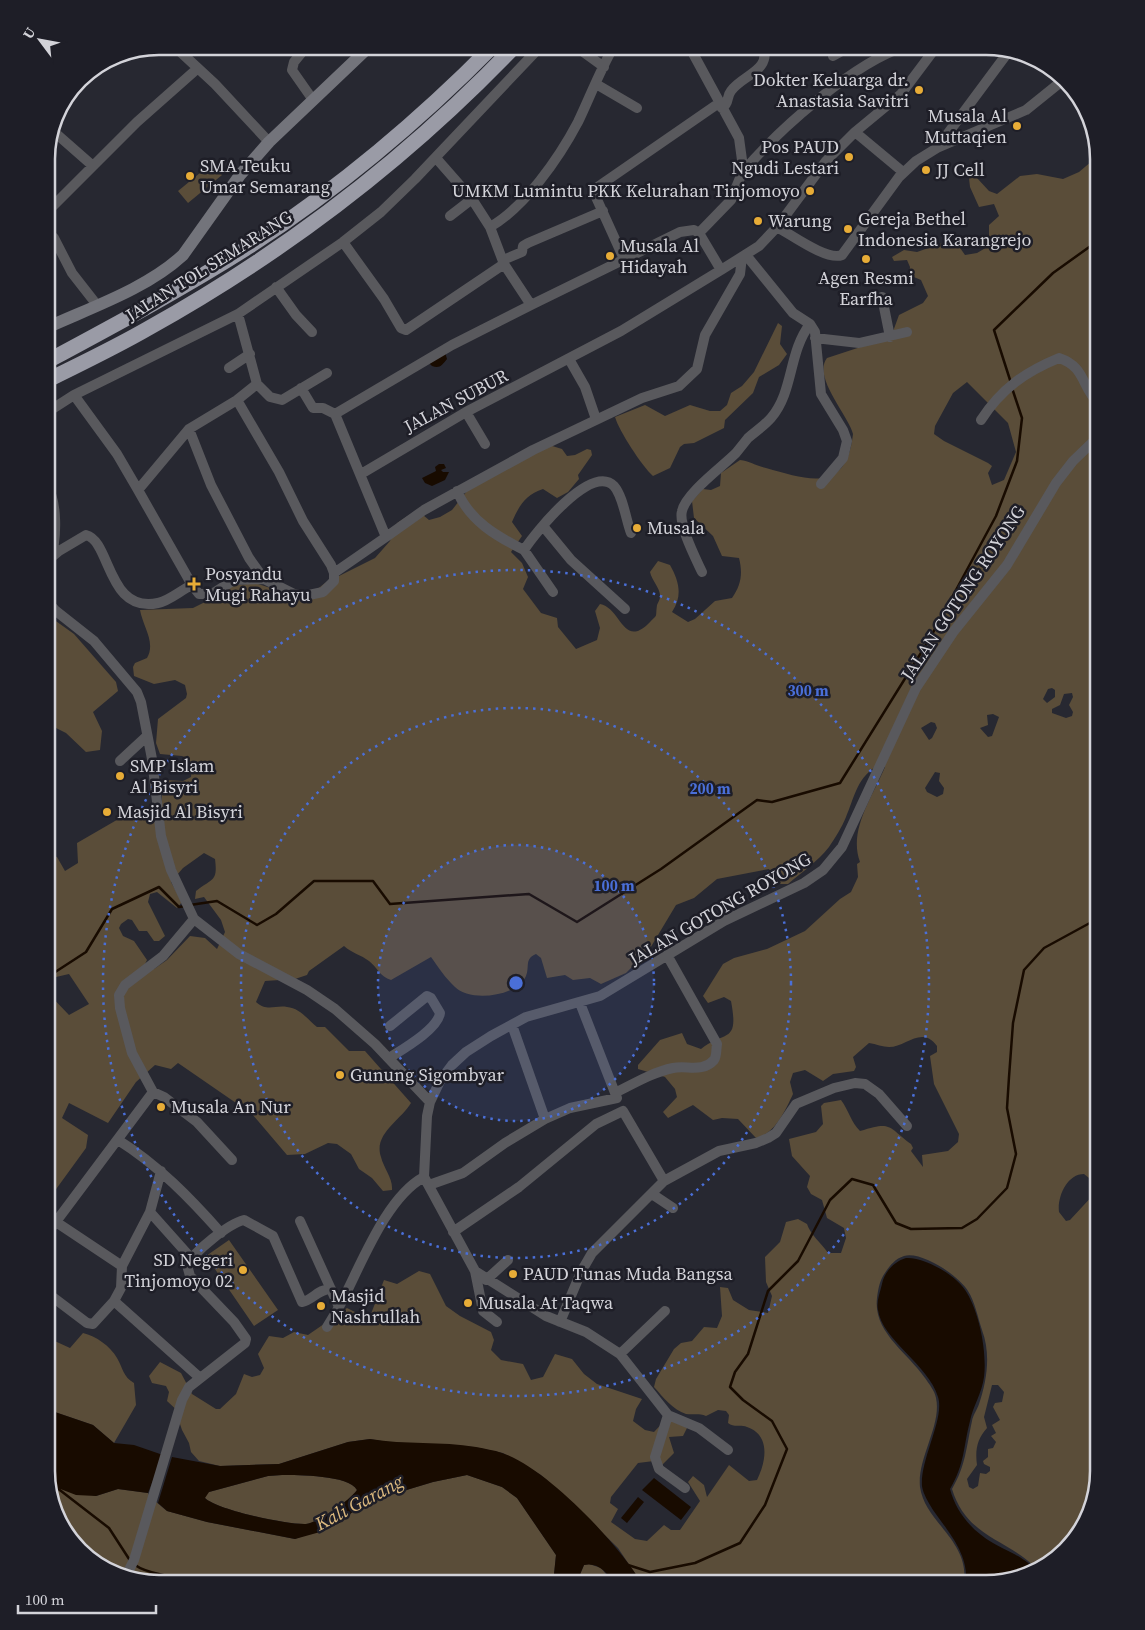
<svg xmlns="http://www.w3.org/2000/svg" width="1145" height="1630" font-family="'Source Serif 4',serif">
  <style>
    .green { fill: #5a4d39; fill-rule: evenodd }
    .water { fill: #180b00; fill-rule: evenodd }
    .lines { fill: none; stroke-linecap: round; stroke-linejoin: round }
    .stream { stroke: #180b00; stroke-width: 2.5 }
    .minor { stroke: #59595d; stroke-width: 10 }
    .secondary { stroke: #73747b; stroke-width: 12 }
    .motorway { stroke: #9a9ba6; stroke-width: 15 }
    .ring { fill: none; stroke: #4a6fd8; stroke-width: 2.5; stroke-dasharray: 2.5 5 }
    .poi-dot { fill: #e7ac37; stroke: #1e1e27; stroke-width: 2 }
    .labels { text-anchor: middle; stroke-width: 5; stroke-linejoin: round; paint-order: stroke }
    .poi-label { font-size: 18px; fill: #d3d3d9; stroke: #1e1e27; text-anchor: start }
    .street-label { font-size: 18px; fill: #d3d3d9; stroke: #1e1e27 }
    .water-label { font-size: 19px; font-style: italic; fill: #ddba7f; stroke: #1e1e27 }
    .rim { fill: none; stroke: #d3d3d9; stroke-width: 2.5 }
    .centre { fill: #4a6fd8; stroke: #1e1e27; stroke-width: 2.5 }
    .ring-label { font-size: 15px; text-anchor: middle; font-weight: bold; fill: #4a6fd8; stroke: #1e1e27; stroke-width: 5; stroke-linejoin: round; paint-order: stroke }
  </style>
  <rect width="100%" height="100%" fill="#272831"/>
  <path class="green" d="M1094 141 1099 159V1472L1084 1527 1043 1569 1038 1570C1007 1538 967 1538 952 1489 966 1465 966 1448 972 1421 973 1415 977 1410 979 1404 987 1380 991 1354 982 1330 978 1318 975 1302 968 1291 959 1276 922 1251 904 1256 894 1259 888 1268 883 1276 879 1283 878 1291 877 1298 873 1332 907 1352 925 1378 929 1384 935 1391 936 1398 942 1425 917 1458 920 1487 925 1523 970 1540 964 1584H642L618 1548 573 1504 541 1475 503 1453 474 1447 387 1442 370 1439 348 1442 279 1464 220 1466 199 1461 191 1452 189 1443 182 1430 179 1421 181 1414 167 1401 169 1392 166 1386 152 1383 149 1376 160 1362 181 1373 192 1394 216 1409H220L236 1394 244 1374 252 1377 260 1375 264 1368 258 1354 269 1336 283 1338 294 1332 308 1335 347 1308 369 1319 384 1280 397 1284 419 1271 430 1274 446 1306 460 1316 491 1332 494 1340 491 1350 501 1360 523 1364 531 1380 543 1377 555 1354 572 1359 584 1374 597 1384 642 1399 636 1409 633 1421 645 1430 654 1432 668 1417 687 1428 683 1436 669 1437 674 1453 662 1465 654 1461 638 1463 611 1497 610 1503 618 1509 611 1522 635 1539 647 1541 664 1525 671 1530H680L700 1501 688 1482 693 1476 704 1485 707 1497 729 1465 749 1481 757 1480C766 1462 771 1435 747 1427 740 1424 734 1428 728 1423L729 1415 726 1411 718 1410 706 1416C699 1413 693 1415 686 1414 673 1410 663 1397 654 1387L656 1379 674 1349 681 1343 692 1341 704 1327 717 1328 722 1316 720 1287 728 1288 733 1300 749 1310 768 1313 772 1296 766 1282 765 1257 780 1242 786 1222 798 1219 807 1224C810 1234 822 1244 828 1253H841L846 1238 844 1228 827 1218 822 1200 811 1194 807 1187 810 1176 792 1156 789 1139 816 1132 823 1124 821 1106 824 1103 841 1100C849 1111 851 1122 860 1131 892 1121 887 1126 911 1144L913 1148 911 1151 923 1167 922 1155 948 1151 958 1142 959 1134 934 1084 930 1056 937 1052V1046C922 1025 906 1047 889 1047 883 1047 876 1044 869 1043L853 1057 856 1067 854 1071 833 1074 823 1081 805 1070 793 1073 790 1082 793 1094C785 1111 775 1134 756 1138L738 1119 722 1118 713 1120 693 1105 668 1118 663 1112 677 1097 675 1089 665 1077 638 1069V1065L660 1040 682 1033 687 1044 701 1049C726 1030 739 1044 731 1001L724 997 708 1003 703 996 723 964 734 958 767 949 805 931 840 899 851 892 858 877 857 864 860 862C848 830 873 796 885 767H875C856 780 854 799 846 817 842 827 835 838 829 847 818 861 801 873 788 884H780L769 869 717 879 694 898 676 905 649 950 626 973 601 984 590 978 573 980 565 975 547 978 541 958 536 954C524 959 530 967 526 976 517 997 469 1002 455 987 446 979 438 967 431 957L391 980C380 977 377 967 369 961 361 955 352 953 344 946L309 971 307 975 295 979 265 981 256 1002C267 1012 275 1005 287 1007 300 1008 308 1020 317 1027H325L349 1051H365L411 1103C401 1120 373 1134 381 1157 384 1169 393 1178 392 1190L383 1191 372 1178 359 1169 351 1154 337 1144 328 1143 305 1154 287 1155 252 1114 178 1063 171 1069 155 1065 136 1082 108 1123 69 1103 62 1118 88 1135 86 1148 46 1203V991L69 1015 89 1004 69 974 56 977 46 984V854L57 857 65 871 78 863 77 843 115 821 141 808H154L162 802V783L166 780 183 781 191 777 192 768 189 759 182 756 160 754 156 743 158 719 186 698 187 694 185 685 175 680 154 684 134 676 133 667 135 663 147 658C156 642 143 627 140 610L193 608 209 600 223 587 255 583 305 599 325 583 375 558 390 541 397 523 417 510 429 520 440 517 452 510 470 487 549 445 562 449 567 456 575 455 587 449 591 450 592 455 578 475 579 479 568 492 557 498 543 489C525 495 519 506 512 522L522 536 511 552 522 563 528 577 523 589 541 613 557 618 558 627 576 649 597 640 600 628 595 611 600 604C621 608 623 648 648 624 659 613 655 619 657 605 658 602 660 600 660 597 661 589 652 581 650 572L658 561 670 565C679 581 683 596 672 612L688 622 695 619 715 601 732 598C741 585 743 574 739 558L722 556 713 536 694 518 692 501 703 489 711 490 720 486 721 473 740 460C750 461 756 466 766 468 809 480 846 494 853 434 849 416 812 377 827 358L891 337 899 315 923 303 928 296 921 280 909 275 910 267 907 260 894 261 892 257 904 250 917 252 951 240 958 245 965 255 977 253 989 246V225L999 216 994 204 979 207 970 187 969 178H977L989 191 997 194 1020 176 1037 174 1063 179 1079 172 1092 161C1089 153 1087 148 1094 141ZM967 382 1008 423 1016 452 1004 480 992 485 988 473 992 466 988 463 944 441 934 434 935 426 953 393ZM1052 688 1055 690V697L1047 703 1043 699 1048 689ZM1072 693 1073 697 1069 705 1073 712 1072 716 1066 718 1052 713V709L1060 705 1064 694ZM993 714 999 717 992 736 988 737 980 728 988 725 987 715ZM931 722 935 723 937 728 932 738 929 740 921 728ZM935 772 940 773 939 781 944 788 943 794 937 797 927 792 925 788ZM204 853 215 859C218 882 212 878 196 891L195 899 204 897 221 920 225 932 217 949 205 938 190 936 167 960 154 969 145 964 147 960 134 941 123 936 119 928 121 924 128 919 132 920 139 931H147L154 941H159L165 936 148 902 150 894 157 892 177 908 182 902 171 882 183 868ZM1084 1174 1094 1182 1095 1193 1070 1220 1066 1221 1059 1212C1057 1197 1067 1174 1084 1174ZM992 1385H998L1004 1392 1002 1402 995 1403 993 1407 1000 1420 992 1425 996 1433 991 1436 996 1442 993 1448 988 1449V1457L983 1461 984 1464 990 1467V1471L986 1474 980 1473 978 1486 973 1489 969 1487 967 1479 977 1465C975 1450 977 1439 987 1428L984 1417Z
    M212 163 222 175 188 203 178 191Z
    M778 323 782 326 780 344 787 354 779 365 759 377 753 393 725 420 724 428 694 443 684 444 680 447 670 468 653 476C642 466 619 431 615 417L645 405 665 416 690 405 710 411H720L727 405 731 393 742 386 754 372Z
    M46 614 74 634 116 682 118 691 93 712 102 731 100 750 86 752 66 733 54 727 46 732Z
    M229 1240 278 1310 254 1326 206 1256Z
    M83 1333C96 1336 110 1346 117 1358 123 1368 123 1377 134 1383L136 1405 114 1443 93 1425 46 1409V1337L70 1348Z
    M282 1475C298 1475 349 1475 357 1490 349 1501 320 1522 306 1524 288 1525 217 1510 205 1498V1494L209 1492 268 1476Z
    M467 1475 502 1487 517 1498 556 1555 553 1584H151L102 1569 61 1528 50 1485 96 1496 118 1489 148 1493 150 1497 167 1511 207 1522 295 1539 341 1522 357 1508 380 1498 433 1482Z
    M589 1564 601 1568 614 1584H576L584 1565Z"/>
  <path class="water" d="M445 352 447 359C442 365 440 369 432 366L429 363Z
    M439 464H444L446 468 441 470 443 472H449L445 480 432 486 425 483 422 478 436 471 435 467Z
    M906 1258C925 1257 958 1276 967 1293 980 1315 987 1353 984 1377 982 1393 973 1406 970 1421 963 1448 965 1463 950 1489 956 1512 972 1531 993 1543 1010 1553 1021 1555 1036 1570L987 1584H966C969 1554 949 1533 933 1510 929 1503 923 1494 922 1486 920 1459 945 1418 938 1397 929 1365 882 1340 878 1310 876 1302 880 1293 882 1284 884 1272 895 1261 906 1258Z
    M46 1409 93 1425 114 1443 134 1445 163 1455 148 1493 118 1489 96 1496 76 1495 50 1485 46 1471Z
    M370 1439C405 1445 441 1441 476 1447 485 1449 494 1450 502 1453 546 1467 619 1544 642 1584H614C607 1572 598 1562 584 1565L576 1584H553L556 1555 517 1498 502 1487 467 1475 433 1482 380 1498 357 1508 341 1522 320 1532 295 1539 207 1522 167 1511 158 1503 172 1457 220 1466 279 1464 348 1442ZM282 1475C298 1475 349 1475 357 1490 349 1501 319 1522 306 1524 288 1525 217 1510 205 1498L209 1492 268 1476Z
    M654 1478 691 1507 681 1520 642 1490Z
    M638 1497 644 1502 627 1523 621 1518Z"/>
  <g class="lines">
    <path class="stream" d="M1011 383 994 330 1053 273 1099 240
      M190 905 217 901 257 925 276 914 314 881H373L390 904 529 894 577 922 661 869 757 800 772 802 840 783 929 640 996 516 1017 461 1022 418 1012 388
      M46 978 86 952 112 909 159 887 179 907 185 906
      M52 1484 109 1528 131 1562
      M135 1565C150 1576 171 1573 187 1584
      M628 1565 650 1572 695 1563 740 1543 765 1505 787 1449 772 1421 743 1400 730 1387 735 1372 748 1354 768 1291 798 1261 830 1200 852 1179 873 1185 896 1223 911 1229 962 1228 977 1219 1007 1188 1016 1154 1007 1108 1009 1077 1013 1023 1024 970 1044 948 1099 918"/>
    <path class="minor" d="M174 46 215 84 269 142
      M307 46 294 62 292 70 313 100
      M575 46 604 67
      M833 56 851 46
      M596 84 637 108
      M722 108C730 103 726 97 731 91 742 75 772 71 763 46
      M52 130 93 166
      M855 132 903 172
      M937 148 1009 51
      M436 158 472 199 490 227 504 264 531 305 680 232 694 230 699 233 731 200 742 173V160L739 138 689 46
      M742 173C777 131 855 61 907 46
      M46 213 137 122 198 68
      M450 216 472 199
      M490 227C525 207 559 158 578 122 590 97 600 70 614 46
      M777 227C792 235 827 261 842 255L899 177 916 161 937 148 1026 110 1062 81
      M46 230 54 238 72 273 97 305
      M699 233 721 270 759 246 777 227 826 161 855 132 901 94 937 46
      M343 242 384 299 401 328 406 330 504 264
      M746 255 793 313 810 324 815 332 821 394 843 430 847 441 843 458 821 484
      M624 259 595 195 596 188 719 103
      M503 260 522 252 523 246 528 243 603 211
      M276 287 296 315 312 332
      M882 297 890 337
      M531 305 452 345 335 414 386 537 424 510 533 450 642 398 679 386 697 369 705 335 740 274 742 257
      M815 338 859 343 907 332
      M569 359 585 387 596 419
      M229 368 250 354
      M257 384 270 397 282 400 327 373
      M301 388 313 408H323L335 414
      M74 395 117 454 138 490 189 429 237 400 257 384 238 314
      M466 412 485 444
      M46 413 74 395 238 314 343 242 381 212 415 179 541 46
      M981 420C1001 389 1025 372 1059 358 1086 367 1081 387 1099 404
      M189 429 211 485 249 558 264 579 294 594 304 596 323 592 334 581V573L331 565 303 521 279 472 237 400
      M361 474 466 412 621 331 721 270
      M46 485C58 500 57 541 50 558
      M138 490 192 585 199 594H212L234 580 264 579
      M457 491C470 521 496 536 524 550 535 533 591 463 614 486 623 496 626 520 631 533
      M543 526 571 560 625 609
      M524 550 553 592
      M46 562 59 551 86 535C111 541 107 614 158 603 169 601 181 590 192 585
      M702 572C696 559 678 525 682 511 686 493 722 467 736 453 740 448 744 443 748 438 756 431 764 426 771 418 794 391 788 353 810 324
      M334 573 386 537
      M46 600 56 611 94 641 137 692 141 702 152 759 161 836 171 870 194 919 239 954 307 990 335 1009 375 1044 430 1102
      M120 761 147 736
      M194 919 163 956 125 985 119 995 120 1008 132 1053 153 1092 164 1097 197 1122 232 1160
      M580 1003 617 1098
      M512 1025 545 1119 570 1108 617 1098
      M389 1058C403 1049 438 1029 440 1013L431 998 427 996 390 1026
      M615 1093C633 1084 653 1072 673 1068 687 1065 702 1073 714 1060 717 1056 716 1049 717 1044L667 955
      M118 1140C158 1165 190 1198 221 1233
      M429 1185 463 1173 505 1143 545 1119
      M652 1194 673 1208
      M150 1212 191 1258
      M300 1221 339 1307C360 1268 385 1198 424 1177
      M56 1222 122 1266
      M453 1232 519 1187 596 1124 623 1111 664 1181
      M46 1235 153 1092
      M475 1271 483 1311 497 1322
      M486 1280 508 1260
      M46 1292 87 1323 93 1324 114 1301 199 1377
      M114 1301 121 1288 122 1266 150 1212 161 1171
      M560 1322 581 1272 592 1253 664 1181 719 1151 756 1143 768 1138 776 1133 796 1104 834 1088 855 1083 865 1084 879 1094 907 1126
      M327 1327 339 1307
      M620 1354 665 1311
      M668 1415 655 1457 659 1469 685 1488
      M728 1450 699 1428 668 1415 620 1354 586 1332 546 1316 475 1271 424 1177 427 1116 430 1102 440 1081 452 1065 466 1052 491 1036 526 1017 600 996 724 921 804 883 823 870 842 847 916 688 954 631 1007 565 1056 483 1073 461 1099 436
      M126 1576 134 1560 182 1400 189 1387 245 1343 246 1339 234 1322 190 1276 187 1265C195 1251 228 1224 244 1220L273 1236 302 1302C313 1300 318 1289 331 1289"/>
    <path class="secondary" d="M46 328C92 307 146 289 183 255L240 175 269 142 370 46"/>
    <path class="motorway" d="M46 362C115 325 184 288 250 246 338 189 419 121 493 46
      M46 381C80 364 114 348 147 329 282 254 408 158 515 46"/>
  </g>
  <circle cx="516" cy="983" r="138" fill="#4a6fd8" fill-opacity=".12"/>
  <g class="ring">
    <circle cx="516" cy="983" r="138"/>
    <circle cx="516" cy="983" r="275"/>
    <circle cx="516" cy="983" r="413"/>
  </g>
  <g class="poi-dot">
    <circle cx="919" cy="90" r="5"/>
    <circle cx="1017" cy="126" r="5"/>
    <circle cx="849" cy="157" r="5"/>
    <circle cx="926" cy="170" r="5"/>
    <circle cx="190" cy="176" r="5"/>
    <circle cx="810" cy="191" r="5"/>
    <circle cx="758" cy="221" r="5"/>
    <circle cx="848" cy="229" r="5"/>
    <circle cx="610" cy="256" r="5"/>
    <circle cx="866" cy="259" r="5"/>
    <circle cx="637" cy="528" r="5"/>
    <path d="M191.5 576.5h5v5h5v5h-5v5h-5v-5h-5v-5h5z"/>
    <circle cx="120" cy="776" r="5"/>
    <circle cx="107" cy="812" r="5"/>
    <circle cx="340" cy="1075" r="5"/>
    <circle cx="161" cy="1107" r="5"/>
    <circle cx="243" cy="1270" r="5"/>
    <circle cx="513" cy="1274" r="5"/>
    <circle cx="468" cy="1303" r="5"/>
    <circle cx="321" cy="1306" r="5"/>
  </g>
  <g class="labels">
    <g class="poi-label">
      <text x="909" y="86" text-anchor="end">Dokter Keluarga dr.<tspan x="909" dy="21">Anastasia Savitri</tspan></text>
      <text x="1007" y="122" text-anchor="end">Musala Al<tspan x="1007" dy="21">Muttaqien</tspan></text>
      <text x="839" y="153" text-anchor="end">Pos PAUD<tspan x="839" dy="21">Ngudi Lestari</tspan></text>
      <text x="200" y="172">SMA Teuku<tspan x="200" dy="21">Umar Semarang</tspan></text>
      <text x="936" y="176">JJ Cell</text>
      <text x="800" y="197" text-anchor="end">UMKM Lumintu PKK Kelurahan Tinjomoyo</text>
      <text x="858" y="225">Gereja Bethel<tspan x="858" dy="21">Indonesia Karangrejo</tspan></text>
      <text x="768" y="227">Warung</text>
      <text x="620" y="252">Musala Al<tspan x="620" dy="21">Hidayah</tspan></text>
      <text x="866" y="284" text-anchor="middle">Agen Resmi<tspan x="866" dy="21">Earfha</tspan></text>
      <text x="647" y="534">Musala</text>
      <text x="205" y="580">Posyandu<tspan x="205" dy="21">Mugi Rahayu</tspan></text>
      <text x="130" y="772">SMP Islam<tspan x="130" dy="21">Al Bisyri</tspan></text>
      <text x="117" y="818">Masjid Al Bisyri</text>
      <text x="350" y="1081">Gunung Sigombyar</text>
      <text x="171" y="1113">Musala An Nur</text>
      <text x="233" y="1266" text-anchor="end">SD Negeri<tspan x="233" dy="21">Tinjomoyo 02</tspan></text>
      <text x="523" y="1280">PAUD Tunas Muda Bangsa</text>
      <text x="331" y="1302">Masjid<tspan x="331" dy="21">Nashrullah</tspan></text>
      <text x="478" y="1309">Musala At Taqwa</text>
    </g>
    <g class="street-label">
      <text transform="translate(209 266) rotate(-32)" y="6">JALAN TOL SEMARANG</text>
      <text transform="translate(456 401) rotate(-28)" y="6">JALAN SUBUR</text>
      <text transform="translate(963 593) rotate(-56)" y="6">JALAN GOTONG ROYONG</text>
      <text transform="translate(720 909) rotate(-30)" y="6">JALAN GOTONG ROYONG</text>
    </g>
    <g class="water-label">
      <text transform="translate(359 1502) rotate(-28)" y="7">Kali Garang</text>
    </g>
  </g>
  <path d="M0 0H1145V1630H0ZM159 55H986A104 104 0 0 1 1090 159V1471A104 104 0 0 1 986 1575H159A104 104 0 0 1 55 1471V159A104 104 0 0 1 159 55Z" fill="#1e1e27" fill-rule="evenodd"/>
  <path class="rim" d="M159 55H986A104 104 0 0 1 1090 159V1471A104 104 0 0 1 986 1575H159A104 104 0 0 1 55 1471V159A104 104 0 0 1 159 55Z"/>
  <circle cx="516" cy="983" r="8" class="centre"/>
  <g class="ring-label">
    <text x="808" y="696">300 m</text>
    <text x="710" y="794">200 m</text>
    <text x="614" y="891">100 m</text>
  </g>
  <g transform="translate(40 40) rotate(302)" stroke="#1e1e27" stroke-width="4" paint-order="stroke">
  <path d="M0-4L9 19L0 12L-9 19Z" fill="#d3d3d9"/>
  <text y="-8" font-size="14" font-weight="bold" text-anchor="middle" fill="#d3d3d9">U</text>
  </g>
  <path d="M18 1605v8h138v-8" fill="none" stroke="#d3d3d9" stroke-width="2.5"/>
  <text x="25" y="1605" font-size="15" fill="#d3d3d9" stroke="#1e1e27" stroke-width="4" paint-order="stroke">100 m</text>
</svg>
